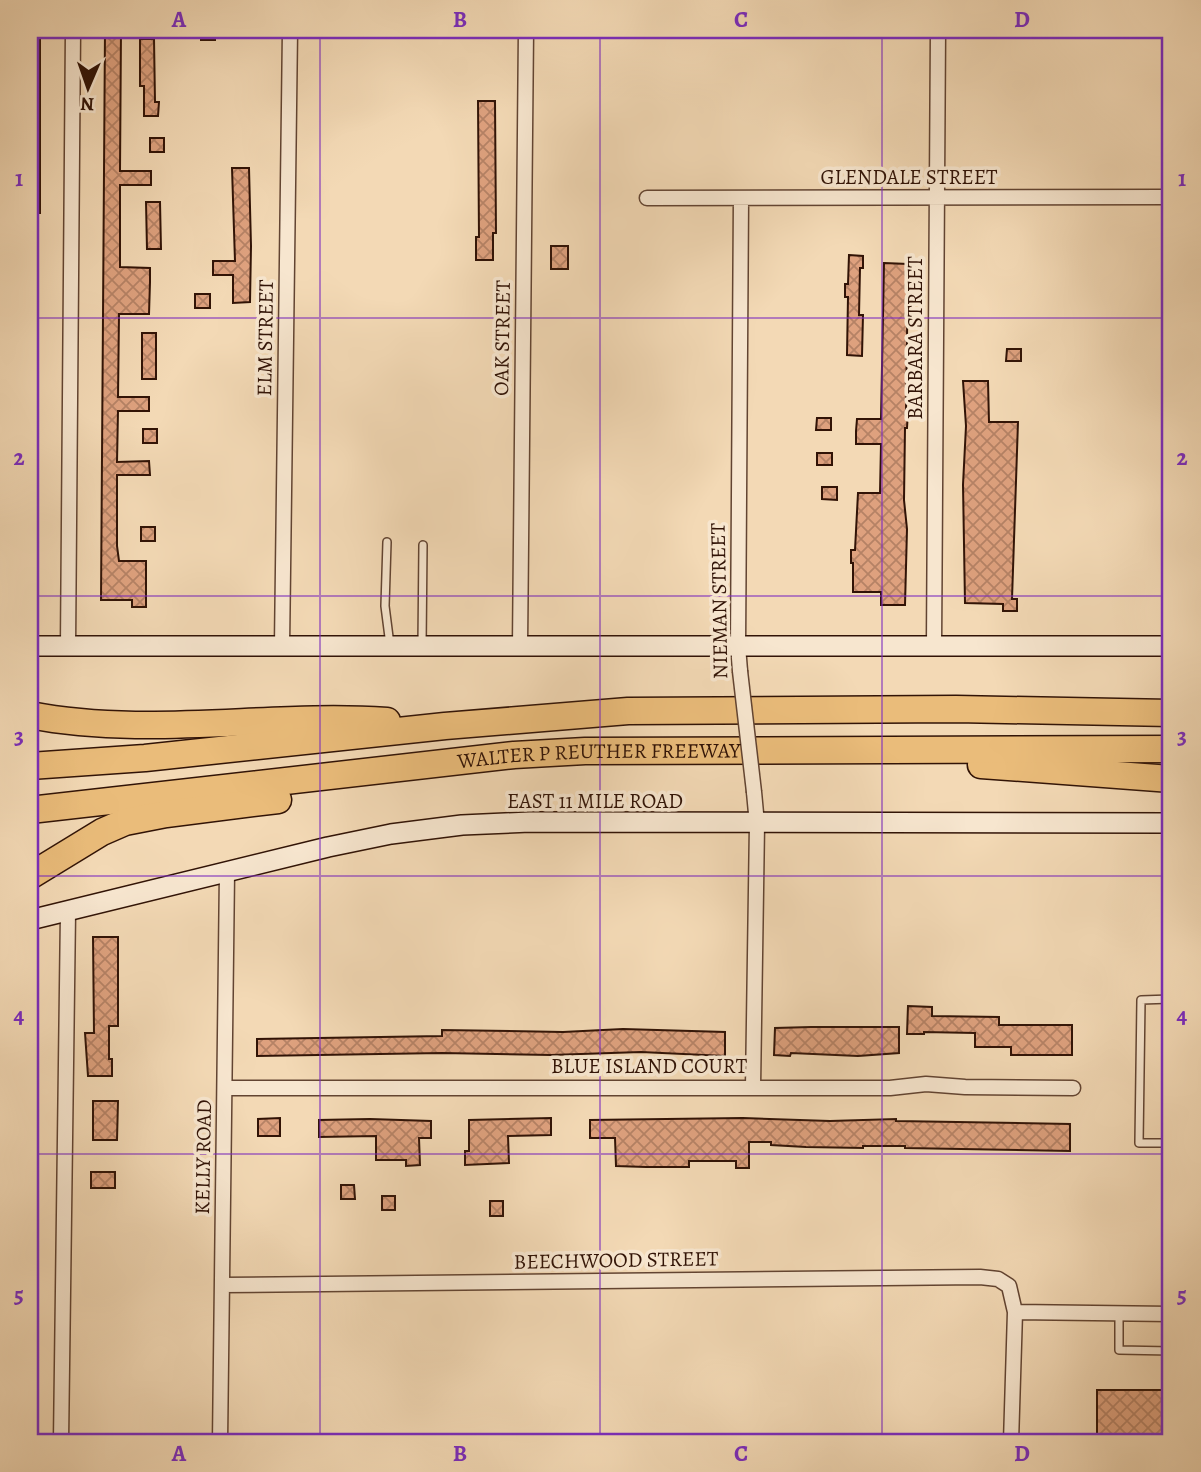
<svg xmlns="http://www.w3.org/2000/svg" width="1201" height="1472" font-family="Alegreya,serif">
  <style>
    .building { fill: url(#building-cross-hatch); stroke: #311306; stroke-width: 2 }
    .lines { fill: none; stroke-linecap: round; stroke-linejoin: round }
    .lane-casing { stroke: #624432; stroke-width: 10 }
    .street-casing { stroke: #624432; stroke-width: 17 }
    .secondary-casing { stroke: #311306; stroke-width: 22 }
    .highway-casing { stroke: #311306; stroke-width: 29 }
    .lane { stroke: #f7e6cf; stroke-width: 7 }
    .street { stroke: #f7e6cf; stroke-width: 14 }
    .secondary { stroke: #f7e6cf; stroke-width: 19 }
    .highway { stroke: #eabc7a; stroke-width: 26 }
    .street-bridge-casing { stroke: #624432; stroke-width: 17; stroke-linecap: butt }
    .street-bridge { stroke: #f7e6cf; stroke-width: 14 }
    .grid { fill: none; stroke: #7b2cbf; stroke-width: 2; stroke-opacity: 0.55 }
    .labels { text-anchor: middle; stroke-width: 7; stroke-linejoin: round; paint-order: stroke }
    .street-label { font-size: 21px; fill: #311306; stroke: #f7e6cf }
    .neatline { fill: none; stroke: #7b2cbf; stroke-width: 2.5 }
    .grid-label { font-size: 23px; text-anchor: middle; font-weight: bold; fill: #7b2cbf }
  </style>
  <defs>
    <pattern id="building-cross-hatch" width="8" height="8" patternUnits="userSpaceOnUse" patternTransform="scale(1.75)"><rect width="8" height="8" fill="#dea17e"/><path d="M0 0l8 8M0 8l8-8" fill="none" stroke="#b58265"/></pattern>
  </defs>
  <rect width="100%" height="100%" fill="#f3d9b5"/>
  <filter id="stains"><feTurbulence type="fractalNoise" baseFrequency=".00286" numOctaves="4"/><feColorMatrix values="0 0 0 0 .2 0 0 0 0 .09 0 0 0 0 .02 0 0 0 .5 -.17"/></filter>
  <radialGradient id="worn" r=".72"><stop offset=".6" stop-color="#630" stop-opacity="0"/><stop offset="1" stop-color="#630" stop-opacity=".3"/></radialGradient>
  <path class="building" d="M30 30H40V213H30Z
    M105 30H121L120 171H151V185H120V267L150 268V282L149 314H119L118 397H149V411H118L117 462 149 461 150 475H117V546L119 561H146V607H132V600H101Z
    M201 30H215V40H201Z
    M140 39H154L155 102H159L158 116H144V86H140Z
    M478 101H495L496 233H493V260H476V237H479Z
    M150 138H164V152H150Z
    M232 168H249L251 246 250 302 233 303V275H213V261H235Z
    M146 202H160L161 249H147Z
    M551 246H568V269H551Z
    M849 255 863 256V268H860L859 315H863L862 356 847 355 848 297H845V284H848Z
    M884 263 908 264 906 411H908L907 428H905L904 500 907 529 905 605H881V592H853V563H851V550H855L858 493H880L881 444H856V431L857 419H881Z
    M195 294H210V308H195Z
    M142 333H156V379H142Z
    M1007 349H1021V361H1006Z
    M963 381H988L989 422H1018L1012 599H1017V611H1003V604L965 603 963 485 966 426Z
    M817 418H831V430H816Z
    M143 429H157V443H143Z
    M817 453H832V465H817Z
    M822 487H837V500L822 499Z
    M141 527H155V541H141Z
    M93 937H118V1026H109V1059H112V1076H88L85 1033H94Z
    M908 1006 932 1007V1016L999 1017V1025H1072V1055H1011V1047H975V1033L924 1032V1034H907Z
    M811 1027H899V1053L858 1056 791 1053 790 1056 774 1055 775 1028Z
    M623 1029 725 1032V1056L641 1052 551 1055 442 1053 257 1056V1039L442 1036V1030L563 1032Z
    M93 1101H118L117 1140H93Z
    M280 1118V1136H258V1119Z
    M551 1118V1135L508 1136 509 1163 465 1165V1151H469V1120Z
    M743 1118 830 1121 896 1119V1121L1070 1124V1151L905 1148V1146H863V1148L806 1147 771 1145V1142H749V1168H736V1161H689V1167H646L616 1166 615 1138H590V1120Z
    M370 1119 431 1121V1138H419L420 1165 406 1166V1160H376V1136L319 1137V1120Z
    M91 1172H115V1188H91Z
    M341 1185H354L355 1199H341Z
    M382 1196H395V1210H382Z
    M490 1201H503V1216H490Z
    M1097 1390H1171V1442H1097Z"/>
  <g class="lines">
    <defs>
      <path id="lane" d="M387 542 385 606 390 645
        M422 645 423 545
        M1171 999 1141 1000 1139 1143H1171
        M1119 1313V1350L1171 1351"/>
      <path id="street" d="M647 198 1171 197
        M68 646 73 30
        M282 646 290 30
        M520 646 526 30
        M934 646 938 30
        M740 671 738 646 741 198
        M753 1087 757 824 754 792
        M225 1088H890L926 1084 965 1087 1073 1088
        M222 1285 980 1277 998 1279 1009 1286 1015 1312 1011 1442
        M1015 1312 1171 1314
        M61 1442 68 912
        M220 1442 227 872"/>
      <path id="secondary" d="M30 646H1171
        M30 920 328 847 391 834 462 825 530 822 1171 823"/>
      <g id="highway">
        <path d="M30 715C148 738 268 713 387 721"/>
        <path d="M981 765 1171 779"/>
        <path d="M30 766 145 758 445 726 628 711 956 709 1171 713"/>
        <path id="s1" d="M30 810 514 755 585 751 1171 749"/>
        <path d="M30 876 102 832 125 822 166 814 278 800"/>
      </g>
    </defs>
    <use href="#lane" class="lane-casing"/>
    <use href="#street" class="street-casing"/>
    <use href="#secondary" class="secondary-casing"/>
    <use href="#highway" class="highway-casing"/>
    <use href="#lane" class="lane"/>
    <use href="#street" class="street"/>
    <use href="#secondary" class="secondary"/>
    <use href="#highway" class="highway"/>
    <defs>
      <path id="street-bridge" d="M740 671 754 792"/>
    </defs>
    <use href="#street-bridge" class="street-bridge-casing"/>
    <use href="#street-bridge" class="street-bridge"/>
  </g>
  <path class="grid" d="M320 30V1442M600 30V1442M882 30V1442M30 318H1171M30 596H1171M30 876H1171M30 1154H1171"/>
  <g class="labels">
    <g class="street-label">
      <text x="909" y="184">GLENDALE STREET</text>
      <text transform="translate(265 338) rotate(-89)" y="7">ELM STREET</text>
      <text transform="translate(502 338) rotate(-89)" y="7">OAK STREET</text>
      <text transform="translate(915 338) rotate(-90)" y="7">BARBARA STREET</text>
      <text transform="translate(719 601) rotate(-91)" y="7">NIEMAN STREET</text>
      <text dy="7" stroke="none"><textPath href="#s1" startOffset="572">WALTER P REUTHER FREEWAY</textPath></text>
      <text x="595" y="808">EAST 11 MILE ROAD</text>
      <text x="649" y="1073">BLUE ISLAND COURT</text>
      <text transform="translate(203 1157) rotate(-89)" y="7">KELLY ROAD</text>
      <text transform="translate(616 1260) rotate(-1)" y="7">BEECHWOOD STREET</text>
    </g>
  </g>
  <rect width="1201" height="1472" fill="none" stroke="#f3d9b5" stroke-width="77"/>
  <g transform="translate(88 88) rotate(182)" stroke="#f7e6cf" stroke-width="5" paint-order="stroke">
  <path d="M0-5L12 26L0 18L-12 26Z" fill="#311306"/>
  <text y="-10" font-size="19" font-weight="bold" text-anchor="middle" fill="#311306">N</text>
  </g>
  <rect x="38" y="38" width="1124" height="1396" class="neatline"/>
  <g class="grid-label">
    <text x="179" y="27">A</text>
    <text x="460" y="27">B</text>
    <text x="741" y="27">C</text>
    <text x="1022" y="27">D</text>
    <text x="19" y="186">1</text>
    <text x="1182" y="186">1</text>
    <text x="19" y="465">2</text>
    <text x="1182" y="465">2</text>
    <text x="19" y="744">3</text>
    <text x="1182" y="744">3</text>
    <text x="19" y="1023">4</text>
    <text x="1182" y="1023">4</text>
    <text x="19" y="1302">5</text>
    <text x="1182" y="1302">5</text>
    <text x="179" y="1461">A</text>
    <text x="460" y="1461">B</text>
    <text x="741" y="1461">C</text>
    <text x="1022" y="1461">D</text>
  </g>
  <rect width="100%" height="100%" filter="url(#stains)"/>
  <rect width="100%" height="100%" fill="url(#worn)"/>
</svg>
